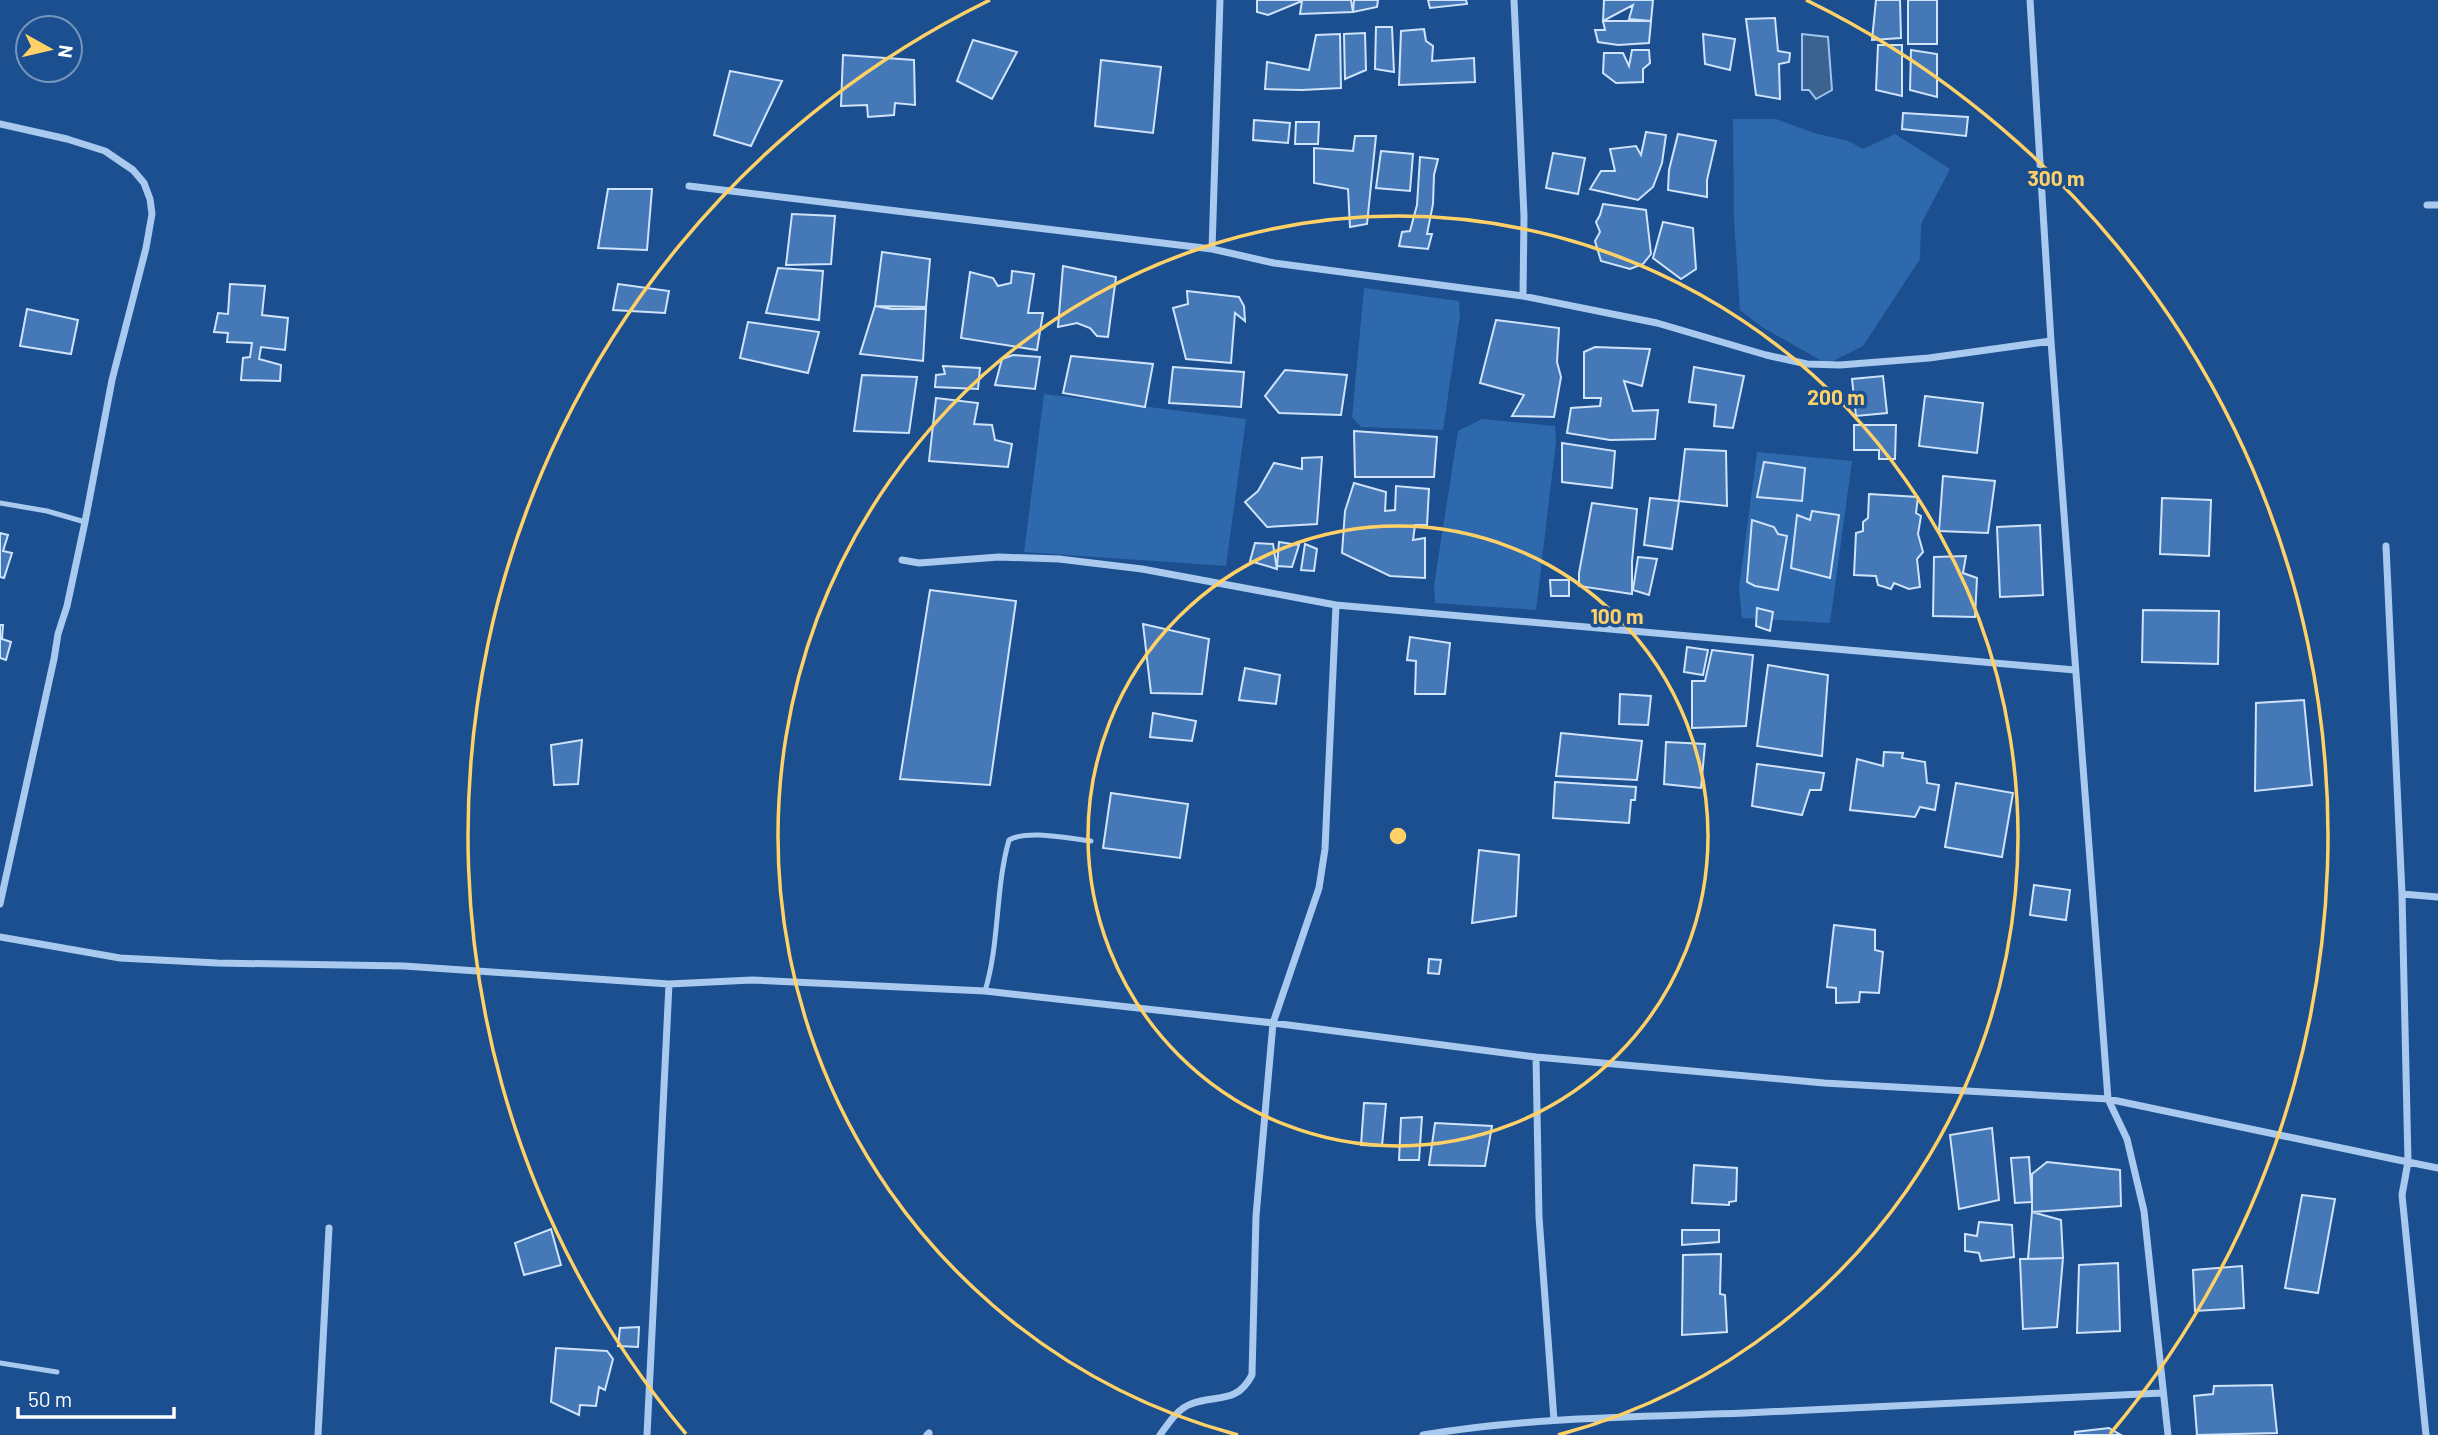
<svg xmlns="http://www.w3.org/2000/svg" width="2438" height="1435" font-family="Barlow,sans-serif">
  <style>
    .green { fill: #2e69ad }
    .water { fill: #3c6290; stroke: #9cc4f0; stroke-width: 2 }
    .building { fill: #4478b7; stroke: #cfe3fa; stroke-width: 2 }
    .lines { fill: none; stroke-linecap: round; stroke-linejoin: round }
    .service { stroke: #a9c9ee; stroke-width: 5 }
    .minor { stroke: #a9c9ee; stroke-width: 7 }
    .ring { fill: none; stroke: #ffd166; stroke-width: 3.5 }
    .centre { fill: #ffd166; stroke: #1b4f8f; stroke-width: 3.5 }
    .ring-label { font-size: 21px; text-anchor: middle; font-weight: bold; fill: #ffd166; stroke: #1b4f8f; stroke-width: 7; stroke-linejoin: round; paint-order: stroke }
  </style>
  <rect width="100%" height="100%" fill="#1b4f8f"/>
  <path class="green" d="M1733 119H1776L1814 133 1848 141 1863 149 1895 134 1950 169 1921 224 1920 259 1863 346 1827 364 1762 327 1740 310 1734 220Z
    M1364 288 1459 301 1460 315 1443 430 1361 427 1352 417Z
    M1044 394 1246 419 1226 566 1024 552Z
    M1482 419 1555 426 1556 442 1536 610 1435 603 1434 586 1458 431Z
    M1757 452 1852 461 1830 623 1742 618 1739 588Z"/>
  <path class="water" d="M1802 34 1828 37 1832 90 1816 99 1809 90H1802Z"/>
  <path class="building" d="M1257 0H1351L1353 12 1300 14 1302 1 1268 15 1257 12Z
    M1354 0H1378L1377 7 1353 12Z
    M1428 0H1466L1467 4 1430 8Z
    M1604 0H1653L1651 21 1629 19 1633 5 1603 21Z
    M1876 0H1900L1901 38 1872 40Z
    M1908 0H1937V44H1908Z
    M1775 18 1778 51 1790 53 1789 62 1779 64 1780 99 1756 95 1746 19Z
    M1603 21H1651L1649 43 1618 45 1598 42 1595 30H1605Z
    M1376 27H1392L1394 72 1375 69Z
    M1424 29 1426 41 1433 46 1432 61 1474 58 1475 82 1399 85 1401 31Z
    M1365 33 1366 70 1345 79 1344 34Z
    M1340 34 1341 88 1302 90 1265 89 1267 62 1309 70 1316 35Z
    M1703 34 1735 39 1730 70 1705 64Z
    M973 40 1017 52 992 99 957 81Z
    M1878 45H1902V96L1876 90Z
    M1632 50H1649L1650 63 1643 69V82L1616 83 1603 73 1604 53H1623L1629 66Z
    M1911 50 1937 54V97L1910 90Z
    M843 55 914 60 915 105 895 103 894 115 868 117 867 105 841 106Z
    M1101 60 1161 67 1153 133 1095 126Z
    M730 71 782 81 751 146 714 135Z
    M1903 113 1968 117 1966 136 1902 129Z
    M1254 120 1290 123 1288 143 1253 140Z
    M1296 122H1319L1318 144H1295Z
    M1646 132 1666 135 1662 163 1653 187 1638 200 1590 189 1601 171H1615L1610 149 1636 146 1641 155Z
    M1678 134 1716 141 1707 180V197L1668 190 1669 170Z
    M1355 136H1376L1367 224 1350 227 1348 189 1314 183V148L1353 151Z
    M1381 151 1413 154 1410 191 1376 188Z
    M1553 153 1585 158 1578 194 1546 188Z
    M1420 157 1438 159 1434 175 1433 204 1427 234H1432L1428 249 1399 246 1402 232 1410 231 1417 205Z
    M608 189H652L647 250 598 248Z
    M1603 204 1646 210 1651 254 1643 264 1630 269 1601 261 1595 241 1600 232 1596 222 1600 215Z
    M792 214 835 216 831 264 786 265Z
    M1663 222 1693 228 1696 269 1681 279 1653 258Z
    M882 252 930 259 926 307 875 306Z
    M1063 266 1116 277 1108 337 1097 336 1090 328 1077 323 1058 327Z
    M778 268 823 271 819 320 766 313Z
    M1012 271 1034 274 1028 313H1043L1037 350 961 338 970 272 993 278 998 286 1011 283Z
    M230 284 265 286 262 315 288 318 285 350 261 347 259 359 281 365 280 381 241 380 243 358 250 357 252 343 227 342 228 333 214 332 218 313 228 314Z
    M618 284 669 291 665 313 613 310Z
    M1187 291 1239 297 1244 306 1245 321 1235 313 1231 363 1186 359 1173 308 1188 304Z
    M875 306 891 309H926L923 361 860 354Z
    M27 309 78 320 71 354 20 346Z
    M1496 320 1559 328 1557 362 1561 377 1554 417 1512 416 1524 395 1480 383Z
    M748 322 819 332 808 373 740 358Z
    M1595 347 1650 349 1642 386 1624 381 1633 411 1658 410 1655 439 1610 440 1567 433 1571 408 1600 406 1601 398H1584V352Z
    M1013 355 1040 357 1035 389 995 385 1002 359Z
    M1071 356 1153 364 1145 407 1063 393Z
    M943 366 980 368 978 389 935 387 936 375 945 374Z
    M1173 367 1244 372 1241 407 1169 403Z
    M1694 367 1744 376 1733 428 1714 426 1716 405 1689 402Z
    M1285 370 1347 375 1341 415 1279 413 1265 396Z
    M862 375 917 377 909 433 854 431Z
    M1883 376 1887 413 1856 416 1852 379Z
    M1925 396 1983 403 1977 453 1919 446Z
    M936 398 978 403 974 424 992 425 995 440 1012 444 1008 467 929 461Z
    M1854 425H1896L1895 459H1879V450H1854Z
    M1354 431 1437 437 1434 477H1355Z
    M1562 443 1615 451 1612 488 1562 482Z
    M1685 449 1726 451 1727 506 1679 501Z
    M1322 457 1317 524 1267 527 1245 502 1258 491 1274 463 1302 469V458Z
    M1764 462 1805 468 1802 501 1757 497Z
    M1943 476 1995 481 1988 533 1939 531Z
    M1354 483 1386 492 1385 511 1395 510 1396 486 1429 489 1427 525H1415L1413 540 1425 538V578L1390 576 1342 553 1345 511Z
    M1869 494 1918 497 1916 513 1921 516 1918 534 1923 552 1917 559 1920 587 1909 589 1894 583 1891 589 1878 585 1876 576 1854 575 1856 533 1863 531V522L1868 518Z
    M1650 498 1679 501 1672 549 1644 545Z
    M2162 498 2211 500 2209 556 2160 554Z
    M1592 503 1637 509 1632 562V594L1579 586V573Z
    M1812 511 1839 515 1830 578 1791 568 1797 515 1810 520Z
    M1752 520 1774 527 1778 534 1787 536 1778 590 1755 586 1747 582Z
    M2040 525 2043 595 2000 597 1997 527Z
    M0 533 8 535 3 551 12 553 4 578 0 577Z
    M1279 542 1299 545 1292 567 1277 566Z
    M1255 543 1273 544 1277 569 1250 561Z
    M1305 544 1317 549 1314 571 1301 570Z
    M1966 556 1963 573 1977 578 1975 617 1933 616 1934 557Z
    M1638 557 1657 559 1649 595 1633 590Z
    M1550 580H1569V596H1551Z
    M930 590 1016 601 990 785 900 779Z
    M1757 608 1773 612 1770 631 1756 626Z
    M2143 610 2219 611 2218 664 2142 662Z
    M1143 624 1209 639 1202 694 1151 693Z
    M0 625H3L2 639 11 642 6 660 0 658Z
    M1410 637 1450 643 1445 694H1415L1416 661 1407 660Z
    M1687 647 1708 650 1703 675 1684 672Z
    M1712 650 1753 655 1746 726 1692 728V681H1705Z
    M1768 665 1828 675 1822 756 1757 746Z
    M1245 668 1280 675 1276 704 1239 700Z
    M1620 694 1651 696 1648 725 1619 724Z
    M2304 700 2312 785 2255 791 2256 703Z
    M1153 713 1196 721 1192 741 1150 737Z
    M1561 733 1642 741 1637 780 1556 776Z
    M582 740 578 784 554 785 551 745Z
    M1666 742 1705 744 1701 788 1664 784Z
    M1884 752 1903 753 1902 758 1925 762 1927 783 1939 785 1935 810 1920 807 1915 817 1850 810 1857 759 1883 766Z
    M1757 764 1824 773 1821 790H1810L1802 815 1752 806Z
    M1555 782 1636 787 1635 800H1631L1629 823 1553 818Z
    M1956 783 2013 793 2002 857 1945 847Z
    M1111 793 1188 804 1180 858 1103 848Z
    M1479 850 1519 855 1516 916 1472 923Z
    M2034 885 2070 890 2066 920 2030 915Z
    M1834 925 1875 930V950L1883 952 1879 993 1860 992 1859 1002 1836 1003V988L1827 987Z
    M1429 959 1441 960 1439 974 1428 973Z
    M1364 1103 1386 1104 1382 1146 1361 1145Z
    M1422 1117 1419 1160H1399L1401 1118Z
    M1435 1123 1492 1126 1485 1166 1429 1165Z
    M1992 1128 1999 1200 1959 1209 1950 1135Z
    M2029 1157 2032 1202 2015 1203 2011 1158Z
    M2047 1162 2120 1170 2121 1206 2032 1212V1174Z
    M1694 1165 1737 1168 1736 1201 1729 1202V1205L1692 1203Z
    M2302 1195 2335 1199 2318 1293 2285 1288Z
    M2032 1212 2061 1220 2063 1258 2028 1259Z
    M1979 1222 2012 1225 2014 1257 1981 1261 1979 1253 1965 1251V1234L1977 1236Z
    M551 1229 561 1265 524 1275 515 1243Z
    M1682 1230H1719V1242L1682 1245Z
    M1721 1254 1720 1294 1725 1295 1727 1332 1682 1335 1683 1255Z
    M2063 1258 2057 1327 2023 1329 2020 1259Z
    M2118 1263 2120 1331 2077 1333 2079 1265Z
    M2242 1266 2244 1308 2195 1311 2193 1270Z
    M639 1327 638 1347 618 1346 620 1328Z
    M556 1348 607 1351 613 1359 605 1390 599 1387 596 1406 580 1405 579 1415 551 1402Z
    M2272 1385 2277 1433 2197 1435 2194 1396 2213 1394 2214 1386Z
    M2109 1428 2121 1435H2075V1432Z"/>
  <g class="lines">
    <path class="service" d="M0 503 47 511 85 522
      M985 991C1000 942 995 889 1009 840 1029 829 1070 839 1091 841
      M0 1363 57 1372"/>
    <path class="minor" d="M1220 0 1212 249 1274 263 1523 296 1657 323 1766 355 1807 364 1840 365 1929 358 2051 341
      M1514 0 1524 216 1523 296
      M0 124 67 139 105 151 133 170 144 183 150 199 152 214 146 248 112 380 85 522 67 606 58 634 54 659 0 904
      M689 186 1212 249
      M2427 205H2438
      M2386 546 2402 894
      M902 560 919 563 999 557 1059 559 1142 569 1336 605 1325 849 1319 888 1273 1023 1256 1216 1252 1375C1236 1405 1217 1394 1191 1404 1177 1409 1168 1424 1160 1435
      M1336 605 2075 670
      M0 937 120 958 217 963 404 966 669 984 752 980 985 991 1273 1023 1536 1057 1824 1083 2108 1099 2051 341 2030 0
      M1536 1057 1539 1217 1554 1420
      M318 1435 329 1228
      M647 1435 669 984
      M927 1435 929 1433
      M1423 1435C1529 1417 1638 1417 1745 1413 1884 1407 2023 1400 2162 1393
      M2168 1435 2144 1211 2127 1139 2108 1099 2408 1162 2402 894 2438 897
      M2426 1435 2402 1195 2408 1162 2438 1168"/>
  </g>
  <g class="ring">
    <circle cx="1398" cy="836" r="310"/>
    <path d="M1238 1435A620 620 0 1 1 1558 1435"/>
    <path d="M686 1434A930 930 0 0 1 990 0M1806 0A930 930 0 0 1 2110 1434"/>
  </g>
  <circle cx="1398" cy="836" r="10" class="centre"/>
  <g class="ring-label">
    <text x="2056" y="186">300 m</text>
    <text x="1836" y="405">200 m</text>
    <text x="1617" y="624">100 m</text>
  </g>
  <g transform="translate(49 49) rotate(98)"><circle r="33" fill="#1b4f8f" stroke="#7695bc" stroke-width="2"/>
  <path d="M0-5L12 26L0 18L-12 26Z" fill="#ffd166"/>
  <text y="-10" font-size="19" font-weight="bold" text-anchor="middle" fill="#ffffff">N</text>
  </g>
  <path d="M18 1407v10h156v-10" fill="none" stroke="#ffffff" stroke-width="3.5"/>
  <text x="28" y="1407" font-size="21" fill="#ffffff" stroke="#1b4f8f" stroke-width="5" paint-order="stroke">50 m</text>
</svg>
